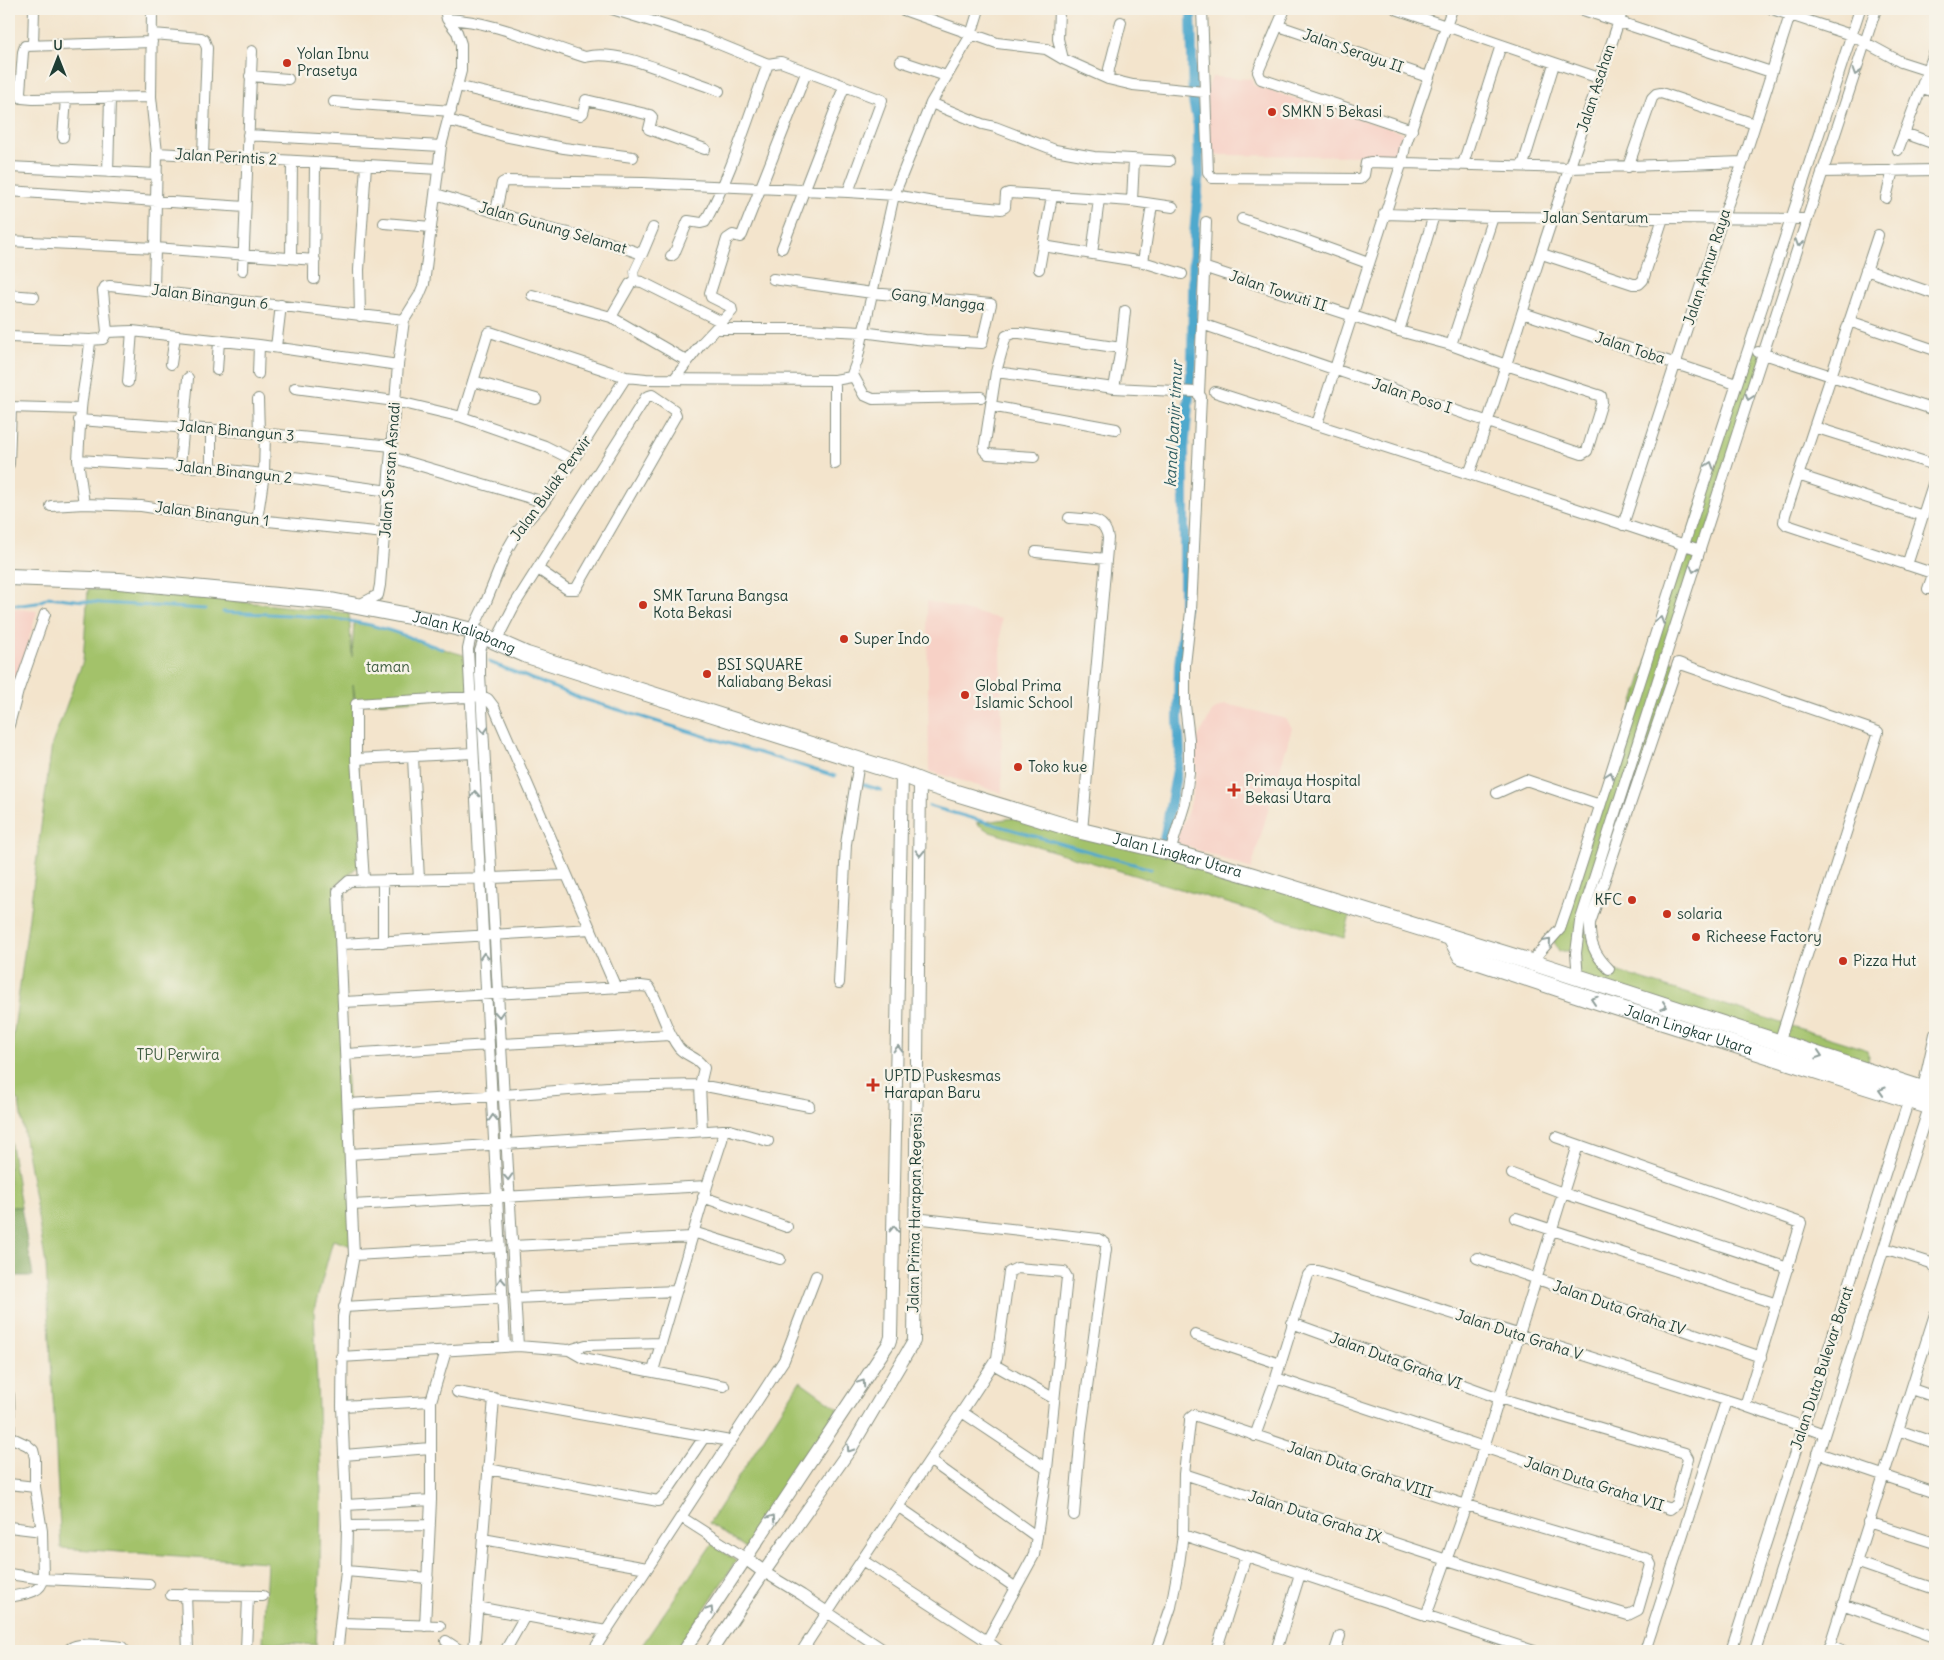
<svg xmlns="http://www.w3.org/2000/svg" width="1944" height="1660" font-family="Delius,sans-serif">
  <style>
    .built { fill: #f7d1c6 }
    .green { fill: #a3c26b; stroke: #618050 }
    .forest { fill: #82a85f; stroke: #50724a }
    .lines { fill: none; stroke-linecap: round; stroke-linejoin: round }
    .stream { stroke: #50a9cd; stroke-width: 3 }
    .canal { stroke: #50a9cd; stroke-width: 10 }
    .pedestrian-casing { stroke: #899080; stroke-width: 9 }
    .minor-casing { stroke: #899080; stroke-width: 12 }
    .tertiary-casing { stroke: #899080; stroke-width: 14 }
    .primary-casing { stroke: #899080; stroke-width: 18 }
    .pedestrian { stroke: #fff; stroke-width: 8 }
    .minor { stroke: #fff; stroke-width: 10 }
    .tertiary { stroke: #fff; stroke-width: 12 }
    .primary { stroke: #fff; stroke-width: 16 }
    .oneway { stroke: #8f9e9a }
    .poi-dot { fill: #c8321e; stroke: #f7f3e8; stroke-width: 2 }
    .labels { text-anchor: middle; stroke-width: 5; stroke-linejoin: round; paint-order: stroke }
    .street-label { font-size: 15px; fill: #1f3d34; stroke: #f7f3e8 }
    .poi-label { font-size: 15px; fill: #1f3d34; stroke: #f7f3e8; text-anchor: start }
    .park-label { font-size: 15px; fill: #405e42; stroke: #f7f3e8 }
    .water-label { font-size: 16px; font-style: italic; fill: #2e5d62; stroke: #f7f3e8 }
  </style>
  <rect width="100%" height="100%" fill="#f7f3e8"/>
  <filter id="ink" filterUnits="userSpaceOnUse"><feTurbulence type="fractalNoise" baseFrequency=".02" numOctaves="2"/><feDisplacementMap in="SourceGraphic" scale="10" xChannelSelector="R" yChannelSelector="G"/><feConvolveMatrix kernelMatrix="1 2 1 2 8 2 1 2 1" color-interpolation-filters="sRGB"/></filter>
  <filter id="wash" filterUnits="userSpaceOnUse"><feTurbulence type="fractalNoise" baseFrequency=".0096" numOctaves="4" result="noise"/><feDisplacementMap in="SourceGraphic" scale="20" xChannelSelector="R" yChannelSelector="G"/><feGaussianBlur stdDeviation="1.12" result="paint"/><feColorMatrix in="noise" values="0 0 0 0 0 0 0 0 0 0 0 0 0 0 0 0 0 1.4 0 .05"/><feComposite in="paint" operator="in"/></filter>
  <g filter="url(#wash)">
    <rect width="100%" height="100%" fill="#f3e4cc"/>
    <path class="built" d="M1212 77 1252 79 1253 85 1404 133 1395 156 1209 155 1206 91Z
      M927 601 1001 619 1002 793 929 771Z
      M9 608 37 611 16 685 9 683Z
      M1225 705 1235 706 1286 719 1292 728 1251 869 1175 842 1190 806 1196 775V741L1212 712 1219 707Z"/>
    <path class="green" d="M1749 348 1764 353 1666 660 1678 663 1590 935 1609 969 1868 1050 1869 1055 1867 1071 1549 985 1578 978 1576 948 1568 951H1559L1552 938 1560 929Z
      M88 589 226 600 349 613 352 657 354 622C393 628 429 646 467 656L470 697 356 704 353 684 362 863 334 887 358 1248 333 1240 314 1310 321 1482 320 1569 316 1645 263 1642 267 1562 61 1548 46 1265 19 1103 10 1083V1060L52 744 83 661Z
      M1030 816 1352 908 1344 938 990 832 976 823Z
      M9 1132 21 1207H9Z
      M800 1381 839 1409 746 1548 709 1523Z
      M712 1544 736 1561 677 1651H638Z"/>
    <path class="forest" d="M9 1207H21L33 1276H9Z"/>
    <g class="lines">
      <path class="stream" d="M9 604 21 605 37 603 49 597 101 603 205 609
        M223 612C270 615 318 614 365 624 391 629 416 640 442 649
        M489 662 580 698 835 776
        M859 783 881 790
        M929 806 1151 869"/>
      <path class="canal" d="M1164 840 1180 754 1178 719 1179 666 1184 612V448L1192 364 1194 236 1199 176 1198 125 1193 101 1191 9"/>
    </g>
  </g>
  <g filter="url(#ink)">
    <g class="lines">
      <defs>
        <path id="pedestrian" d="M635 281 634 271 642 254"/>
        <path id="minor" d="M152 9 151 97 157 153 439 169
          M612 9 702 37 768 64 781 62 882 100 848 192
          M901 9 997 43 1046 49 1063 59 1108 79 1133 85 1204 92
          M1059 9 1058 39 1063 59
          M1202 9 1208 172 1212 178 1360 179 1364 175 1366 163 1370 162 1571 168 1743 162
          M1285 9 1258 72 1261 79 1412 130
          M1396 9 1599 78
          M1580 9 1771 72
          M1772 9 1851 35 1901 62 1929 71
          M447 19C494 21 540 43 585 57 615 49 658 69 686 79 697 83 708 86 719 91
          M1279 26 1428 77
          M153 34 201 38 204 40 207 48 203 155
          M33 45 34 9
          M901 61 946 76
          M250 76 288 79
          M1108 79 1109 69 1121 22
          M457 86 580 115 583 113 586 100 650 115 652 117 649 129 705 149
          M1922 88 1935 92
          M151 97 33 99 22 98 20 92 23 52 25 46 152 42
          M334 102 451 111
          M931 103 982 124 995 127 1055 150 1094 157 1169 161
          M448 120 504 136 564 148 633 157
          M1904 133 1935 144
          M248 135 441 146
          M63 137 66 99
          M1898 150 1935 51
          M157 153 155 248 315 260
          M1134 160 1132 201 1173 207
          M1463 164 1501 45
          M1523 165 1554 64
          M9 167 157 174
          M1628 167 1652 98 1656 94 1661 93 1755 124
          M108 172 110 98
          M1822 172 1935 170
          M9 191 245 207
          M436 194 546 228 604 241 642 254 653 228
          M1886 198 1893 170
          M496 211 502 183 506 181 643 183 848 192 894 195 939 203 1001 209 1005 207 1006 194 1009 193 1132 201
          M1384 214 1493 217 1807 219
          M1242 219 1302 239 1368 263
          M384 223 431 227
          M1878 235 1785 515 1784 522 1787 525 1935 574
          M9 241 155 248 154 289
          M1043 246 1143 262 1182 274
          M782 248 844 87
          M1092 254 1099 199
          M1542 254 1633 284H1639L1643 280 1663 218
          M671 256 674 254 688 221 701 223 705 222C732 173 748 117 768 64
          M291 258 292 161
          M1143 262 1152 205
          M1203 267 1399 331 1451 345 1506 365 1601 396 1602 402 1587 451 1582 454 1202 324 1206 222
          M1039 269 1052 196
          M243 270 252 51
          M1866 270 1935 294
          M314 279 315 162
          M9 295 34 297
          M532 295 611 317
          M1125 311 1121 348 1114 388 1196 392 1201 397 1191 611 1185 665V705L1189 739V773L1185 803 1170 852
          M1523 313 1736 384
          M360 316 359 270 366 165
          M1849 321 1935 350
          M715 329H802L862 332 925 340 982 343 991 304 872 293 773 279
          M1399 331 1434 215
          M107 332 103 291 105 287 110 286 404 320
          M9 337 90 340 103 339 107 332 132 331 259 345 398 365
          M1451 345 1493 217
          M276 347 281 305
          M1758 352 1935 410
          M687 361 611 317 630 284 635 281 642 282 722 322
          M171 364 175 336
          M217 370 219 341
          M996 372 1114 388
          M258 374 259 345
          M853 375 864 395 873 399 981 397
          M675 378 701 344 732 311 731 307 711 297 710 293 727 239 733 235 740 237 742 235 806 73
          M835 380V464
          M473 381 536 399
          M128 382 132 331
          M295 388 395 401 462 417
          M1215 392 1556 502 1700 550
          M1199 394 1202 324
          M258 399 259 433
          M991 406 1116 429
          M9 407 81 409C83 385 89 363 90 340
          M81 409 78 460 84 504 141 506 188 513 385 533
          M79 420 259 433 392 446
          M1317 424 1402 162 1405 147 1452 9
          M1814 427 1935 465
          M391 457 544 502
          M1034 457 988 454 984 450 996 372 1006 336 1013 333H1020L1121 348
          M78 460 211 468 264 474 389 491
          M573 460 545 446 462 417 488 333 490 332 626 377 646 379 835 380 851 377 857 361 894 195 931 103 971 35 979 9
          M9 464 11 407
          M180 466 188 378
          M211 468V429
          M1469 474C1501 389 1524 302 1553 217 1576 148 1600 78 1623 9
          M1798 475 1923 516
          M51 506 84 504
          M1069 518C1087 520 1105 516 1108 538L1082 831
          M257 520 264 474 265 433
          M1623 525 1722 220 1743 162 1792 9
          M1036 552 1106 559
          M1907 565 1935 478
          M1928 589 1935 569
          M357 606 378 595 380 585 398 365 404 320 419 296 424 284 441 146 461 71V44L457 32 447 19 445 9
          M485 636 480 651V674L518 1346
          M496 641 515 604 646 397 652 395 674 410 676 415 576 589H567L538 569
          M9 725 18 691 45 614
          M413 757 419 880
          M356 759 473 753
          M1497 793 1526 780 1600 805
          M364 881 356 759V704L482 696 488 699 494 707 616 988
          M383 942V881
          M342 944 591 929
          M1532 966 1531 962 1560 929 1568 906 1684 545 1860 9
          M1609 969C1595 955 1589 943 1590 923L1678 663 1878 732 1779 1043
          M1575 979 1578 978 1576 953 1580 922 1750 394 1876 9
          M839 983 846 844 859 762
          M344 1002 641 986 649 987C661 1006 665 1030 679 1048 687 1057 697 1056 704 1068L700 1085 702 1131
          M501 1044 670 1035
          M346 1054 489 1045
          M1923 1088 1935 1034
          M348 1104 504 1095 608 1087 700 1085 809 1106
          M723 1130H730L768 1141
          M1556 1137 1801 1223 1745 1406
          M350 1154 723 1130 722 1140 707 1186 653 1371
          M1512 1174 1563 1193 1788 1268
          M703 1197 787 1227
          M352 1205 707 1186
          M915 1218 1098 1239 1105 1243 1106 1249 1081 1432 1074 1515
          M1516 1218 1777 1304
          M693 1232 780 1259
          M512 1246 692 1237
          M1884 1248 1931 1263 1935 1269
          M354 1255 499 1247
          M1477 1258 1761 1357
          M515 1298 676 1291
          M344 1307 502 1298
          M1195 1335 1280 1364
          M505 1347 468 649 472 631 486 602 507 550 518 531 544 502 573 460 626 377
          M569 1350 583 1358 724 1386
          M341 1357 518 1346 569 1350 586 1345 661 1343
          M993 1364 1053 1398
          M1276 1378 1670 1509 1676 1504 1688 1458 1685 1453 1499 1398 1292 1323
          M1912 1389 1935 1397
          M457 1392 730 1441
          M9 1395 10 1437 27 1445 33 1450 35 1458V1487L42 1531 43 1579C41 1594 22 1594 9 1597
          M342 1406 431 1401
          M962 1412 1047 1469
          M1898 1430 1935 1443
          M1255 1436 1276 1378 1308 1275 1312 1271H1318L1745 1406 1824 1434
          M1818 1453 1935 1493
          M344 1455 430 1448
          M931 1461 1037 1537
          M488 1469 658 1501 666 1493 705 1436
          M9 1484 35 1487
          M346 1505 431 1500
          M899 1507 1016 1588
          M681 1517 745 1558
          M1868 1522 1935 1543
          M347 1526 430 1525
          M9 1527 42 1531
          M1183 1535 1534 1651
          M483 1539 647 1568
          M862 1560 987 1641 1000 1651
          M1856 1562 1935 1589
          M346 1571 428 1578
          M764 1572 802 1595 885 1651
          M9 1574 43 1579 149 1584
          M186 1594 188 1651
          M171 1595 263 1596
          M1842 1604 1935 1637
          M477 1607 606 1631
          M1426 1616 1466 1505 1578 1145
          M341 1623 440 1626
          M425 1626 431 1500V1401L446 1351
          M446 1641 461 1651
          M338 1645 346 1571 347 1526 342 1406 343 1317 354 1255 338 891 349 881 492 878 566 875
          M1829 1646 1842 1651
          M68 1651C73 1640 110 1646 122 1647L125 1651
          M246 1651 248 1596
          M474 1651 494 1398
          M505 1651 525 1616
          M593 1651 784 1360 816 1276
          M802 1651C864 1554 931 1461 993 1364L997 1358 1009 1272 1017 1268 1064 1272 1067 1277 1047 1469 1035 1549 1034 1555 987 1641
          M1156 1651 1171 1607 1179 1564 1183 1535 1184 1474 1190 1422V1418L1194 1415 1466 1505 1648 1559 1651 1565 1638 1610 1628 1615 1447 1560 1184 1474
          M1216 1651 1246 1556
          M1276 1651 1300 1574
          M1335 1651 1340 1636
          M1645 1651 1726 1401
          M1731 1651 1910 1096
          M1755 1651 1931 1101
          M1828 1651 1935 1314"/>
        <path id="tertiary" d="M745 1558 764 1572
          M684 1651 889 1343 891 1337 902 774
          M711 1651 764 1572 851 1448 914 1341 920 781"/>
        <g id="primary">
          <path id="s1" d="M9 577 119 581 331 601 414 617 472 631 527 655 902 774 927 784 1077 830 1170 852 1253 876 1531 962 1935 1093"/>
          <path id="s2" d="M1451 938 1461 956 1609 1005 1935 1108"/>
        </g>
      </defs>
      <use href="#pedestrian" class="pedestrian-casing"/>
      <use href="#minor" class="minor-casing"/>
      <use href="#tertiary" class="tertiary-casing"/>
      <use href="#primary" class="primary-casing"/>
      <use href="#pedestrian" class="pedestrian"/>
      <use href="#minor" class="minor"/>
      <use href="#tertiary" class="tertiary"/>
      <use href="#primary" class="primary"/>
    </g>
    <defs><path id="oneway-chevron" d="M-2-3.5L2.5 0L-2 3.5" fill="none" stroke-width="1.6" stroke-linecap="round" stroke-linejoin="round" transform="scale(1.25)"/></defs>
    <g class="oneway">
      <use href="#oneway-chevron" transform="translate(1856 72) rotate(108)"/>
      <use href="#oneway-chevron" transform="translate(1799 243) rotate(108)"/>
      <use href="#oneway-chevron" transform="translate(1749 397) rotate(108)"/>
      <use href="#oneway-chevron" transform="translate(1710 465) rotate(-72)"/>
      <use href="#oneway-chevron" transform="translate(1694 569) rotate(107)"/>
      <use href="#oneway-chevron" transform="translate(1660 620) rotate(-72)"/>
      <use href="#oneway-chevron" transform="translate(484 730) rotate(87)"/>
      <use href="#oneway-chevron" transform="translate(1610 775) rotate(-72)"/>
      <use href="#oneway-chevron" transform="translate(475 794) rotate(-93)"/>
      <use href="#oneway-chevron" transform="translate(920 853) rotate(91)"/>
      <use href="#oneway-chevron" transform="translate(1548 942) rotate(-49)"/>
      <use href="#oneway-chevron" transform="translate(484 956) rotate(-93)"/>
      <use href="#oneway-chevron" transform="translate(1594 1000) rotate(-162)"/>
      <use href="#oneway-chevron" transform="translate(1664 1006) rotate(18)"/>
      <use href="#oneway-chevron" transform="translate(499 1014) rotate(87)"/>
      <use href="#oneway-chevron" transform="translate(898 1049) rotate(-89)"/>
      <use href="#oneway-chevron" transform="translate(1819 1055) rotate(18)"/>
      <use href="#oneway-chevron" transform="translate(1882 1091) rotate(-163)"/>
      <use href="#oneway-chevron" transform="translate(493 1118) rotate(-93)"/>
      <use href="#oneway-chevron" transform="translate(508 1177) rotate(87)"/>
      <use href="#oneway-chevron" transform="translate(894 1229) rotate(-89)"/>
      <use href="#oneway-chevron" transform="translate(501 1281) rotate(-93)"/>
      <use href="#oneway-chevron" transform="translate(862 1383) rotate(-56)"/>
      <use href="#oneway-chevron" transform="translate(850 1449) rotate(123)"/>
      <use href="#oneway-chevron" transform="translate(772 1518) rotate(-56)"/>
      <use href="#oneway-chevron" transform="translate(710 1610) rotate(-57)"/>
    </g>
  </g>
  <g class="poi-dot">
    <circle cx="287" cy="63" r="5"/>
    <circle cx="1272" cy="112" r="5"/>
    <circle cx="643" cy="605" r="5"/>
    <circle cx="844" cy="639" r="5"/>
    <circle cx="707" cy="674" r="5"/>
    <circle cx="965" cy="695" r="5"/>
    <circle cx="1018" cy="767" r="5"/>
    <path d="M1231.5 782.5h5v5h5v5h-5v5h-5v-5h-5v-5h5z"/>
    <circle cx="1632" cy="900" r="5"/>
    <circle cx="1667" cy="914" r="5"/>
    <circle cx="1696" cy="937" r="5"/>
    <circle cx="1843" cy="961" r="5"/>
    <path d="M870.5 1077.5h5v5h5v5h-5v5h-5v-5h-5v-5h5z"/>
  </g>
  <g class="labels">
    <g class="street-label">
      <text transform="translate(1353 51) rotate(19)" y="5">Jalan Serayu II</text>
      <text transform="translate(1596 88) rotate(-72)" y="5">Jalan Asahan</text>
      <text transform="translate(226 157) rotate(3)" y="5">Jalan Perintis 2</text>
      <text x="1595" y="223">Jalan Sentarum</text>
      <text transform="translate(553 228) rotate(16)" y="5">Jalan Gunung Selamat</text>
      <text transform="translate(1707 267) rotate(-72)" y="5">Jalan Annur Raya</text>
      <text transform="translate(1278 291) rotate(18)" y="5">Jalan Towuti II</text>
      <text transform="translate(210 297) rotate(7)" y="5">Jalan Binangun 6</text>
      <text transform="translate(938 300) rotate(7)" y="5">Gang Mangga</text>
      <text transform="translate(1630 348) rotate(18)" y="5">Jalan Toba</text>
      <text transform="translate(1412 396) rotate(18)" y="5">Jalan Poso I</text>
      <text transform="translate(236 431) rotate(5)" y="5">Jalan Binangun 3</text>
      <text transform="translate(390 470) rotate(-86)" y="5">Jalan Sersan Asnadi</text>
      <text transform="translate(234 472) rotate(6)" y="5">Jalan Binangun 2</text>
      <text transform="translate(551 488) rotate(-54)" y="5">Jalan Bulak Perwir</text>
      <text transform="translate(212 514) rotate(7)" y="5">Jalan Binangun 1</text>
      <text dy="5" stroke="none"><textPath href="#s1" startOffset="460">Jalan Kaliabang</textPath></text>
      <text dy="5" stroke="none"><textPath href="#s1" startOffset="1208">Jalan Lingkar Utara</textPath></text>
      <text dy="5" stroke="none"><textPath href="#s2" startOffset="260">Jalan Lingkar Utara</textPath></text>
      <text transform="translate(915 1213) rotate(-89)" y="5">Jalan Prima Harapan Regensi</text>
      <text transform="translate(1619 1308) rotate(19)" y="5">Jalan Duta Graha IV</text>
      <text transform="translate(1519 1335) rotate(18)" y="5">Jalan Duta Graha V</text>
      <text transform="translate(1396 1361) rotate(20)" y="5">Jalan Duta Graha VI</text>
      <text transform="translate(1822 1368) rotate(-72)" y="5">Jalan Duta Bulevar Barat</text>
      <text transform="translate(1360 1470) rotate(18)" y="5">Jalan Duta Graha VIII</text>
      <text transform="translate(1594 1484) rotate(18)" y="5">Jalan Duta Graha VII</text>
      <text transform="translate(1315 1517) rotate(18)" y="5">Jalan Duta Graha IX</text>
    </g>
    <g class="poi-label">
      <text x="297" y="59">Yolan Ibnu<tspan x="297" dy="17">Prasetya</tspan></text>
      <text x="1282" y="117">SMKN 5 Bekasi</text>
      <text x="653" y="601">SMK Taruna Bangsa<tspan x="653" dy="17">Kota Bekasi</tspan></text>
      <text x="854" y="644">Super Indo</text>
      <text x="717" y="670">BSI SQUARE<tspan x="717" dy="17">Kaliabang Bekasi</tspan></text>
      <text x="975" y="691">Global Prima<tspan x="975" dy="17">Islamic School</tspan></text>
      <text x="1028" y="772">Toko kue</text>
      <text x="1245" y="786">Primaya Hospital<tspan x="1245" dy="17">Bekasi Utara</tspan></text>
      <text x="1622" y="905" text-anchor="end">KFC</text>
      <text x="1677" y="919">solaria</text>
      <text x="1706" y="942">Richeese Factory</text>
      <text x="1853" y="966">Pizza Hut</text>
      <text x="884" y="1081">UPTD Puskesmas<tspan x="884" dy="17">Harapan Baru</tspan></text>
    </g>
    <g class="park-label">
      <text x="388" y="672">taman</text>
      <text x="178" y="1060">TPU Perwira</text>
    </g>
    <g class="water-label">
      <text transform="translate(1173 424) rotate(-87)" y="6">kanal banjir timur</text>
    </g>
  </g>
  <rect width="1944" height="1660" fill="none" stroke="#f7f3e8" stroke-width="30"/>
  <g transform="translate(58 58)" stroke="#f7f3e8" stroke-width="4" paint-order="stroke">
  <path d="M0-4L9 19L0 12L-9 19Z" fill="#1f3d34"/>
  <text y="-8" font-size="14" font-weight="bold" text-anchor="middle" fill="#1f3d34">U</text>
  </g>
</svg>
